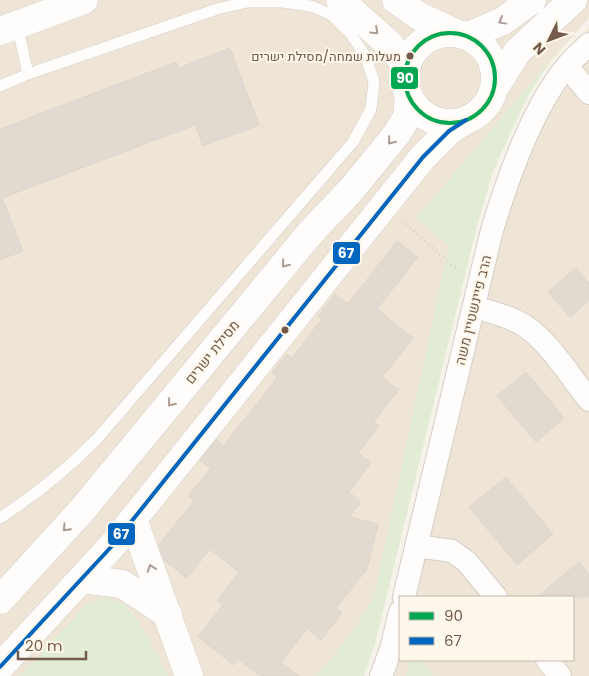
<svg xmlns="http://www.w3.org/2000/svg" width="589" height="676" font-family="Poppins,Heebo,sans-serif">
  <style>
    .residential { fill: #efe5d7; fill-rule: evenodd }
    .green { fill: #e2ecd5 }
    .building { fill: #e2dad1; stroke: #ded5cc }
    .lines { fill: none; stroke-linecap: round; stroke-linejoin: round }
    .service-casing { stroke: #d4cec6; stroke-width: 12 }
    .minor-casing { stroke: #d4cec6; stroke-width: 24 }
    .tertiary-casing { stroke: #d4cec6; stroke-width: 29 }
    .path { stroke: #d7d0cb; stroke-width: 3; stroke-dasharray: 1 4; stroke-linecap: butt }
    .service { stroke: #fefdfc; stroke-width: 11 }
    .minor { stroke: #fefdfc; stroke-width: 22 }
    .tertiary { stroke: #fefdfc; stroke-width: 28 }
    .bus-1-casing { stroke: #fef7eb; stroke-width: 8 }
    .bus-2-casing { stroke: #fef7eb; stroke-width: 8 }
    .bus-1 { stroke: #00a651; stroke-width: 4 }
    .bus-2 { stroke: #0065bd; stroke-width: 4 }
    .oneway { stroke: #ab9b92 }
    .bus-dot { fill: #735a4b; stroke: #fef7eb; stroke-width: 2 }
    .labels { text-anchor: middle; stroke-width: 4; stroke-linejoin: round; paint-order: stroke }
    .bus-label { font-size: 13px; fill: #735a4b; stroke: #fef7eb; text-anchor: end }
    .street-label { font-size: 14px; fill: #735a4b; stroke: #fef7eb }
    .line-badge { stroke: #fef7eb; stroke-width: 2 }
    .badge-label { font-size: 14px; text-anchor: middle; font-weight: bold; fill: #fff }
  </style>
  <rect width="100%" height="100%" fill="#f6f2ea"/>
  <path class="residential" d="M0 0H589V18L539 74 481 174 376 611 339 676H0Z
    M589 28V676H369L380 646 482 227 497 176 518 129 558 59ZM400 597H573V660H400Z"/>
  <path class="green" d="M554 56 529 94 513 127 492 174 477 226 375 644 364 676H316L352 633 374 596 449 245 416 218Z
    M105 597 124 604 142 627 168 676H20L87 604Z
    M410 660H420L433 676H406Z"/>
  <path class="building" d="M230 48 259 125 203 146 195 125 2 198 23 251 0 260V129L176 62 179 68Z
    M397 241 418 257 377 309 413 338 382 377 399 390 373 422 379 426 358 453 371 463 349 492 361 502 349 517 378 524 367 569 336 608 342 613 321 640 307 629 281 662 299 676H260L238 659 234 665 198 637 223 605 217 601 239 572 210 549 187 578 164 560 159 545 194 501 188 496 211 468 200 460 216 440 223 446 278 377 272 373 287 354 292 358 322 319 318 316 335 294 348 304Z
    M576 268 589 283V300L570 317 548 292Z
    M526 372 564 418 536 442 497 396Z
    M506 477 553 534 517 565 469 507Z
    M579 562 589 574V597H537Z"/>
  <g class="lines">
    <defs>
      <path id="service" d="M0 86 28 74
        M0 518C37 494 65 471 96 440L353 142 371 109 374 82 366 57 350 33 332 15 311 6 282 2H247L217 9 28 74 17 24"/>
      <path id="minor" d="M567 66 589 93
        M474 307C490 312 510 316 525 326 550 343 570 376 589 400
        M416 546 452 551 467 562 496 597
        M404 597 492 230C508 178 532 108 567 66 574 58 582 51 589 44
        M547 660 560 676
        M381 676 391 649 400 612"/>
      <path id="tertiary" d="M340 0 390 45 406 66
        M396 0 419 16 453 32
        M0 31 84 0
        M405 78a45 45 0 1 1 90 0a45 45 0 1 1-90 0Z
        M468 36 503 21 532 0
        M495 87 517 52 573 0
        M133 519 189 676
        M81 579 122 584 168 614
        M0 600 83 509 311 232 351 190 396 135 407 117 409 97
        M0 667 111 547 423 157 449 131 466 120"/>
    </defs>
    <use href="#service" class="service-casing"/>
    <use href="#minor" class="minor-casing"/>
    <use href="#tertiary" class="tertiary-casing"/>
    <path class="path" d="M402 221 459 271"/>
    <use href="#service" class="service"/>
    <use href="#minor" class="minor"/>
    <use href="#tertiary" class="tertiary"/>
    <defs>
      <path id="bus-1" d="M405 78a45 45 0 1 1 90 0a45 45 0 1 1-90 0Z"/>
      <path id="bus-2" d="M0 667 111 547 423 157 449 131 466 120"/>
    </defs>
    <use href="#bus-1" class="bus-1-casing"/>
    <use href="#bus-2" class="bus-2-casing"/>
    <use href="#bus-1" class="bus-1"/>
    <use href="#bus-2" class="bus-2"/>
  </g>
  <defs><path id="oneway-chevron" d="M-2-3.5L2.5 0L-2 3.5" fill="none" stroke-width="1.6" stroke-linecap="round" stroke-linejoin="round" transform="scale(1.25)"/></defs>
  <g class="oneway">
    <use href="#oneway-chevron" transform="translate(502 21) rotate(151)"/>
    <use href="#oneway-chevron" transform="translate(375 31) rotate(43)"/>
    <use href="#oneway-chevron" transform="translate(391 141) rotate(129)"/>
    <use href="#oneway-chevron" transform="translate(285 264) rotate(129)"/>
    <use href="#oneway-chevron" transform="translate(171 403) rotate(129)"/>
    <use href="#oneway-chevron" transform="translate(66 528) rotate(133)"/>
    <use href="#oneway-chevron" transform="translate(151 568) rotate(-110)"/>
  </g>
  <g class="bus-dot">
    <circle cx="410" cy="56" r="4.5"/>
    <circle cx="285" cy="330" r="4.5"/>
  </g>
  <g class="labels">
    <g class="bus-label">
      <text x="401" y="61">מעלות שמחה/מסילת ישרים</text>
    </g>
    <g class="street-label">
      <text transform="translate(473 310) rotate(-76)" y="5">הרב פיינשטיין משה</text>
      <text transform="translate(212 352) rotate(-51)" y="5">מסילת ישרים</text>
    </g>
  </g>
  <g class="line-badge">
    <rect x="390" y="66" width="29" height="24" rx="5" fill="#00a651"/>
    <rect x="332" y="241" width="29" height="24" rx="5" fill="#0065bd"/>
    <rect x="107" y="522" width="29" height="24" rx="5" fill="#0065bd"/>
  </g>
  <g class="badge-label">
    <text x="405" y="83">90</text>
    <text x="346" y="258">67</text>
    <text x="121" y="539">67</text>
  </g>
  <rect x="399" y="596" width="175" height="65" fill="#fef7eb" stroke="#c6b8ab"/>
  <rect x="409" y="612" width="25" height="8" fill="#00a651" stroke="#c6b8ab"/>
  <text x="444" y="621" font-size="15" fill="#735a4b">90</text>
  <rect x="409" y="637" width="25" height="8" fill="#0065bd" stroke="#c6b8ab"/>
  <text x="444" y="646" font-size="15" fill="#735a4b">67</text>
  <g transform="translate(549 40) rotate(228)" stroke="#fef7eb" stroke-width="4" paint-order="stroke">
  <path d="M0-4L9 19L0 12L-9 19Z" fill="#735a4b"/>
  <text y="-8" font-size="14" font-weight="bold" text-anchor="middle" fill="#735a4b">N</text>
  </g>
  <path d="M18 651v8h68v-8" fill="none" stroke="#735a4b" stroke-width="2.5"/>
  <text x="25" y="651" font-size="15" fill="#735a4b" stroke="#fef7eb" stroke-width="4" paint-order="stroke">20 m</text>
</svg>
